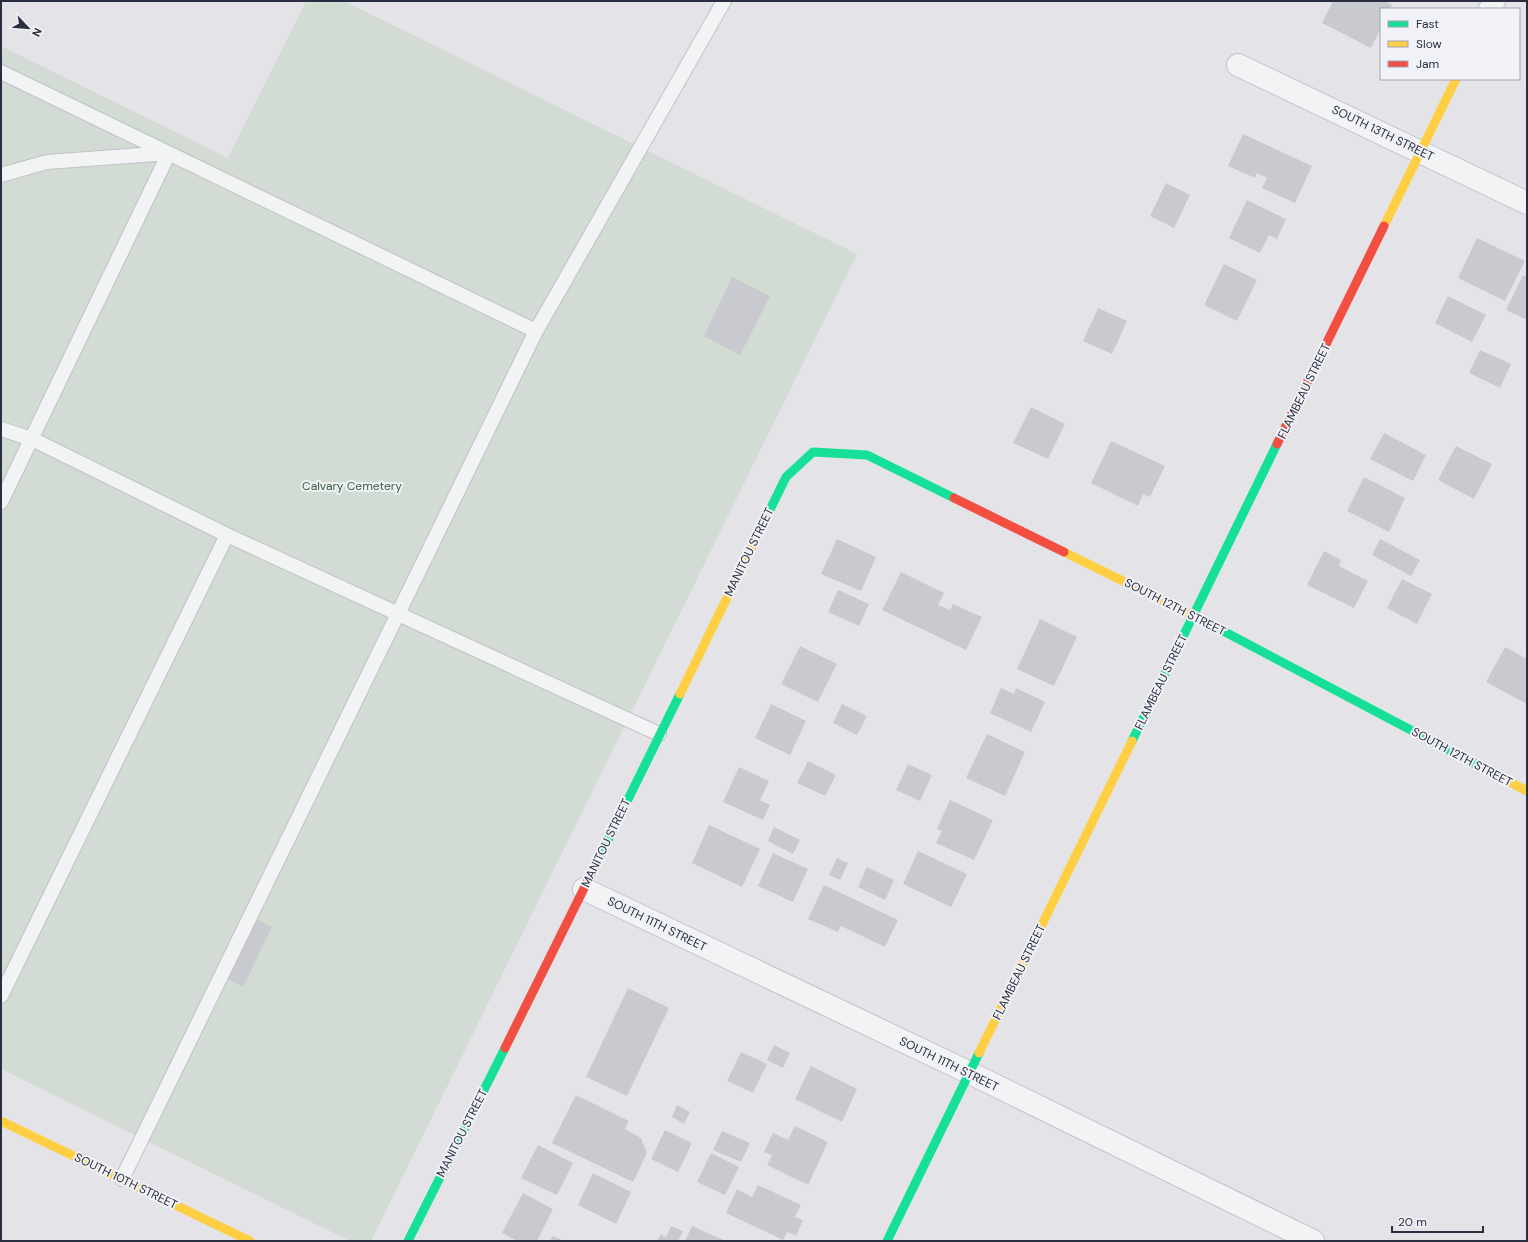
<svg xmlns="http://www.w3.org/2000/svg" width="1528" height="1242" font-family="'DM Sans',sans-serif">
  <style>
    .green { fill: #d2dbd4 }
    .building { fill: #c9cacf }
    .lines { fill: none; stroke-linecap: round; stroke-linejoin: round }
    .lane-casing { stroke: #c2c2c6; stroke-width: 16 }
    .street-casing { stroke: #c2c2c6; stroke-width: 24 }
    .lane { stroke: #f2f3f5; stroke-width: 14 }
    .street { stroke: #f2f3f5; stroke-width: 22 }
    .fast { stroke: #16e098; stroke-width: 9 }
    .slow { stroke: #ffcf43; stroke-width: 9 }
    .jam { stroke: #f24e42; stroke-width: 9 }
    .labels { text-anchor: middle; stroke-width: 4; stroke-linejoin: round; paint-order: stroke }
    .street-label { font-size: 12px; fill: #2a2e41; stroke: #f1f2f7 }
    .park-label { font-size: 12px; fill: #385c39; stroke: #f1f2f7 }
  </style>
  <rect width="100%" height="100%" fill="#e4e4e8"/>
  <path class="green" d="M306 1H344L857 254 371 1241H350L1 1069V46L228 158Z"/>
  <path class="building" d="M1333 1H1385L1392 5 1390 9H1381V28L1371 48 1322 23Z
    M1243 134 1312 166 1295 203 1262 188 1267 178 1257 173 1255 178 1228 166Z
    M1166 183 1190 195 1174 228 1150 216Z
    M1247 200 1286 219 1277 239 1269 235 1260 253 1229 238Z
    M1477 238 1525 261 1505 301 1458 278Z
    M1224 264 1257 280 1237 321 1204 305Z
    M1523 275 1527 277V320L1506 310Z
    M732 277 770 296 740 355 704 336Z
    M1448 296 1486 315 1472 342 1435 323Z
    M1098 308 1127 321 1112 354 1083 341Z
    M1480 350 1511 364 1500 388 1469 373Z
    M1031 407 1065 424 1048 459 1013 443Z
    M1384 433 1426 455 1413 481 1370 459Z
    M1111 441 1165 466 1150 497 1143 494 1138 506 1091 483Z
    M1456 446 1492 464 1474 499 1438 480Z
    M1364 477 1405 498 1389 532 1347 511Z
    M837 539 876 557 861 591 821 574Z
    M1380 539 1420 560 1411 576 1372 555Z
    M1324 551 1341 560 1339 566 1368 581 1354 608 1307 585Z
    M901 572 944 593 938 605 950 610 953 604 982 617 966 650 882 610Z
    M1402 579 1432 594 1417 624 1387 608Z
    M838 590 869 604 859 626 828 612Z
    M1040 619 1077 637 1054 686 1017 669Z
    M800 646 837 664 818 702 781 684Z
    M1505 647 1527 659V704L1486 682Z
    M1001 688 1014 694 1016 688 1045 702 1031 732 990 713Z
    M771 704 806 721 790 755 755 738Z
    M842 704 867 716 857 735 833 723Z
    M987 734 1025 752 1005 796 966 778Z
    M808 761 836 775 825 796 797 783Z
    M908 764 932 775 920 801 896 790Z
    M739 767 769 781 760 800 770 805 763 820 723 802Z
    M950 800 993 820 974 860 936 843 942 831 937 829Z
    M709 825 760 849 742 887 692 863Z
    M774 827 800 840 793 854 768 841Z
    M918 851 967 874 951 907 903 884Z
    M773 853 808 869 793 902 758 886Z
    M837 858 848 863 840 880 829 875Z
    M867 867 894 880 885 900 858 887Z
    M824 885 898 920 885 947 841 926 838 932 808 919Z
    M253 917 272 927 243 987 223 976Z
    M628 988 669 1008 627 1096 586 1077Z
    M774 1045 790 1053 783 1068 767 1060Z
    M741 1052 767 1064 753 1093 727 1081Z
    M811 1066 857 1089 842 1122 795 1099Z
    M576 1095 629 1121 625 1129 641 1138 647 1153 633 1182 552 1143Z
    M677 1105 690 1112 684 1124 672 1117Z
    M795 1126 828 1142 808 1185 767 1165 772 1155 764 1152 773 1133 788 1140Z
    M665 1130 692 1143 678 1172 651 1159Z
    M722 1131 750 1143 741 1162 713 1150Z
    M538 1145 573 1163 557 1195 521 1178Z
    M711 1153 739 1167 725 1195 697 1182Z
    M593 1173 631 1192 616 1224 578 1205Z
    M758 1185 801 1205 795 1217 803 1220 796 1236 787 1232 783 1240 726 1213 737 1189 752 1197Z
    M523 1193 553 1209 537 1241H517L502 1233Z
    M671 1226 683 1231 678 1241H657L661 1234 666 1237Z
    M692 1226 726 1241H685Z
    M553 1236 564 1241H550Z"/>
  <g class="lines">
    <defs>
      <path id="lane" d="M1 72 536 331
        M1 175 47 162 169 153 1 502
        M1 429 32 439 227 535 659 734
        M1 996 227 535
        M122 1179 536 331 724 1"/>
      <path id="street" d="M1490 9 1494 1
        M1238 65 1527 203
        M584 889 970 1073 1313 1241"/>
    </defs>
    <use href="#lane" class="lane-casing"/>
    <use href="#street" class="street-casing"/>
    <use href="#lane" class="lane"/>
    <use href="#street" class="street"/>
    <path class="fast" d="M762 526 786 477 813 452 867 455 954 498
      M1208 623 1479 766
      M1132 741 1277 444
      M598 860 680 694
      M408 1241 505 1048
      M887 1241 979 1053"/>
    <path class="slow" d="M1384 226 1456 79
      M1064 552 1208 623
      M680 694 762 526
      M1479 766 1527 791
      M979 1053 1132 741
      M1 1121 250 1241"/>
    <path class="jam" d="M1277 444 1384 226
      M954 498 1064 552
      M505 1048 598 860"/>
  </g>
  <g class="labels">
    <g class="street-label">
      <text transform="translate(1383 133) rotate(26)" y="4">SOUTH 13TH STREET</text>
      <text transform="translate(1304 391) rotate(-64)" y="4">FLAMBEAU STREET</text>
      <text transform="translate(749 552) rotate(-64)" y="4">MANITOU STREET</text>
      <text transform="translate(1175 607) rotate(27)" y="4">SOUTH 12TH STREET</text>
      <text transform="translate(1161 682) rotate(-64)" y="4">FLAMBEAU STREET</text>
      <text transform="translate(1462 757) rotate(28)" y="4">SOUTH 12TH STREET</text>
      <text transform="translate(606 843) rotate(-64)" y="4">MANITOU STREET</text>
      <text transform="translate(657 924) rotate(26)" y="4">SOUTH 11TH STREET</text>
      <text transform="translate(1019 972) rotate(-64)" y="4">FLAMBEAU STREET</text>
      <text transform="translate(949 1064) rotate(26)" y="4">SOUTH 11TH STREET</text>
      <text transform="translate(462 1133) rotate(-63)" y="4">MANITOU STREET</text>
      <text transform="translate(126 1181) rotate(26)" y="4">SOUTH 10TH STREET</text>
    </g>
    <g class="park-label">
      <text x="352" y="490">Calvary Cemetery</text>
    </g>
  </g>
  <rect width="1528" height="1242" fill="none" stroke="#2a2e41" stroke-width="4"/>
  <rect x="1380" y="8" width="140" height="72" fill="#f1f2f7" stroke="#a1a4ae"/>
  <rect x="1388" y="21" width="20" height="6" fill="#16e098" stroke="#a1a4ae"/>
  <text x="1416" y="28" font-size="12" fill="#2a2e41">Fast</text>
  <rect x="1388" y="41" width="20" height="6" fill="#ffcf43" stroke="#a1a4ae"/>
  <text x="1416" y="48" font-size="12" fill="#2a2e41">Slow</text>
  <rect x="1388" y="61" width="20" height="6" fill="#f24e42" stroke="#a1a4ae"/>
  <text x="1416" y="68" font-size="12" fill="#2a2e41">Jam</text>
  <g transform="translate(28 28) rotate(116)" stroke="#f1f2f7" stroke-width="3" paint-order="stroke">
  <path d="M0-3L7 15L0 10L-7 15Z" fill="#2a2e41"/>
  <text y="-6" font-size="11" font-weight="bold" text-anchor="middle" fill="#2a2e41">N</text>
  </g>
  <path d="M1392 1226v6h91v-6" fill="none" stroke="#2a2e41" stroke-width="2"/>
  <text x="1398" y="1226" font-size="12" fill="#2a2e41" stroke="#f1f2f7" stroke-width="3" paint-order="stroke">20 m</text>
</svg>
